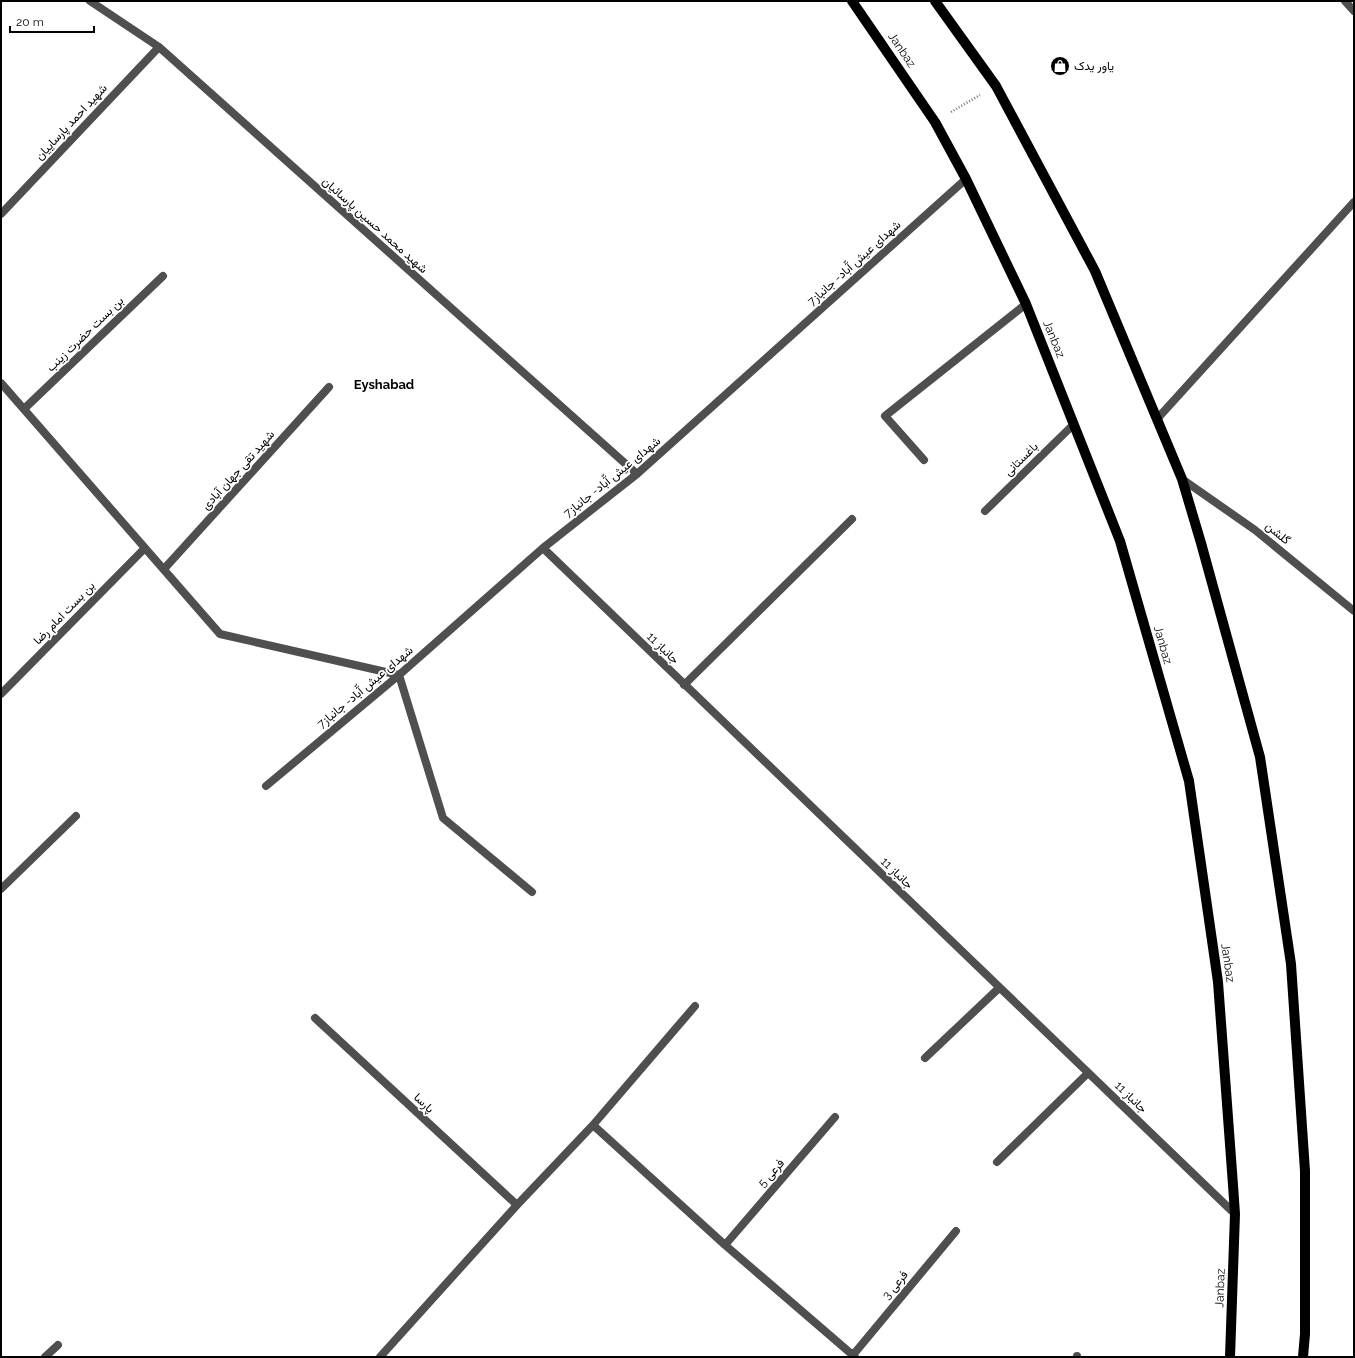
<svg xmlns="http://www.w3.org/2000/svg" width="1355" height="1358" font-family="Raleway,Vazirmatn,sans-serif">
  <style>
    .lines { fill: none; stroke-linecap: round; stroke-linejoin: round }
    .path { stroke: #717171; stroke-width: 2.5; stroke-dasharray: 1 2; stroke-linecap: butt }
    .street { stroke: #4f4f4f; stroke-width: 8 }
    .primary { stroke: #000; stroke-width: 10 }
    .labels { text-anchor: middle; stroke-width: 3.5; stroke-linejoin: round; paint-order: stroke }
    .street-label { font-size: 12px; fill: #000; stroke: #fff }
    .poi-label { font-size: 12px; fill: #000; stroke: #fff; text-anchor: start }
    .neighbourhood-label { font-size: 13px; font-weight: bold; fill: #000; stroke: #fff }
  </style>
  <rect width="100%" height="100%" fill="#fff"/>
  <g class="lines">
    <path class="path" d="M951 112 980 95"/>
    <path class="street" d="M90 1 159 47 637 474
      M1345 1 1354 11
      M1 214 159 47
      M1 383 220 634 399 675 443 818 532 892
      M24 409 163 276
      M1157 419 1354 202
      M924 460 885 416 1026 304
      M1182 479 1255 530 1354 611
      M985 511 1074 424
      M543 548 1235 1214
      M164 569 329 387
      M684 685 852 519
      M1 694 145 548
      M266 786 399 675 543 548 637 474 966 179
      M1 889 76 816
      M315 1018 517 1205
      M925 1058 999 988
      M593 1125 725 1245 855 1357
      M997 1162 1088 1073
      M725 1245 835 1117
      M853 1355 956 1231
      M45 1357 58 1345
      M380 1357 517 1205 593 1125 695 1006
      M1077 1357V1356"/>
    <path class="primary" d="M852 1 935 122 966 179 1026 304 1120 541 1189 781 1218 982 1233 1185 1235 1214 1230 1357
      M935 1 996 86 1095 271 1182 479 1201 543 1260 757 1291 964 1305 1171V1334L1303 1357"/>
  </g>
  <defs>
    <symbol id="shop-disc" viewBox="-11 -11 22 22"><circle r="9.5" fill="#000" stroke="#fff"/><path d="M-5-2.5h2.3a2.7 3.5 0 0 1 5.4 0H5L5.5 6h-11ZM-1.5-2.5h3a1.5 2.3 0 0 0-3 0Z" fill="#fff"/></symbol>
  </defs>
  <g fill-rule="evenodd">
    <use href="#shop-disc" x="1049" y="55" width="22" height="22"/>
  </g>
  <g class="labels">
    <g class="street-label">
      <text transform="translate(902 50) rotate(56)" y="4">Janbaz</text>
      <text transform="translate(71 122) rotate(-47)" y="4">شهید احمد پارساییان</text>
      <text transform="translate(375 225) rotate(42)" y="4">شهید محمد حسین پارسائیان</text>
      <text transform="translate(854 263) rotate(-42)" y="4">شهدای عیش آّباد- جانباز7</text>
      <text transform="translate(85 334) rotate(-44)" y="4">بن بست حضرت زینب</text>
      <text transform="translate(1054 339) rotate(68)" y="4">Janbaz</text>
      <text transform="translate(1021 459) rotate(-44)" y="4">باغستانی</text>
      <text transform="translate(238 470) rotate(-48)" y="4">شهید تقی جهان آبادی</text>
      <text transform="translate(612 477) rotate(-39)" y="4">شهدای عیش آّباد- جانباز7</text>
      <text transform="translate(1278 533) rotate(40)" y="4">گلشن</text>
      <text transform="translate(64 613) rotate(-46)" y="4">بن بست امام رضا</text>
      <text transform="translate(1163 645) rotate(74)" y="4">Janbaz</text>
      <text transform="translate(663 648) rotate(44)" y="4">11 جانباز</text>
      <text transform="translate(365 687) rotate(-40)" y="4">شهدای عیش آّباد- جانباز7</text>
      <text transform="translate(897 873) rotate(44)" y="4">11 جانباز</text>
      <text transform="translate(1228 963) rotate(82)" y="4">Janbaz</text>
      <text transform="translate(1131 1097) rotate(44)" y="4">11 جانباز</text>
      <text transform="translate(424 1103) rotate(43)" y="4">پارسا</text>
      <text transform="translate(771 1173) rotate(-49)" y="4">فرعی 5</text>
      <text transform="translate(895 1285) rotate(-51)" y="4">فرعی 3</text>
      <text transform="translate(1220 1288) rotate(-88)" y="4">Janbaz</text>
    </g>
    <g class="poi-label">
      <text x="1074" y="70">یاور یدک</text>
    </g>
    <g class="neighbourhood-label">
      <text x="384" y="389">Eyshabad</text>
    </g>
  </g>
  <rect width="1355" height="1358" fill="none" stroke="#000000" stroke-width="4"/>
  <path d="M10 26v6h84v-6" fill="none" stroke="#000000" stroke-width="2"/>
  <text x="16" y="26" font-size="12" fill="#000000" stroke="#ffffff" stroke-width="3" paint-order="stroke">20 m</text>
</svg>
